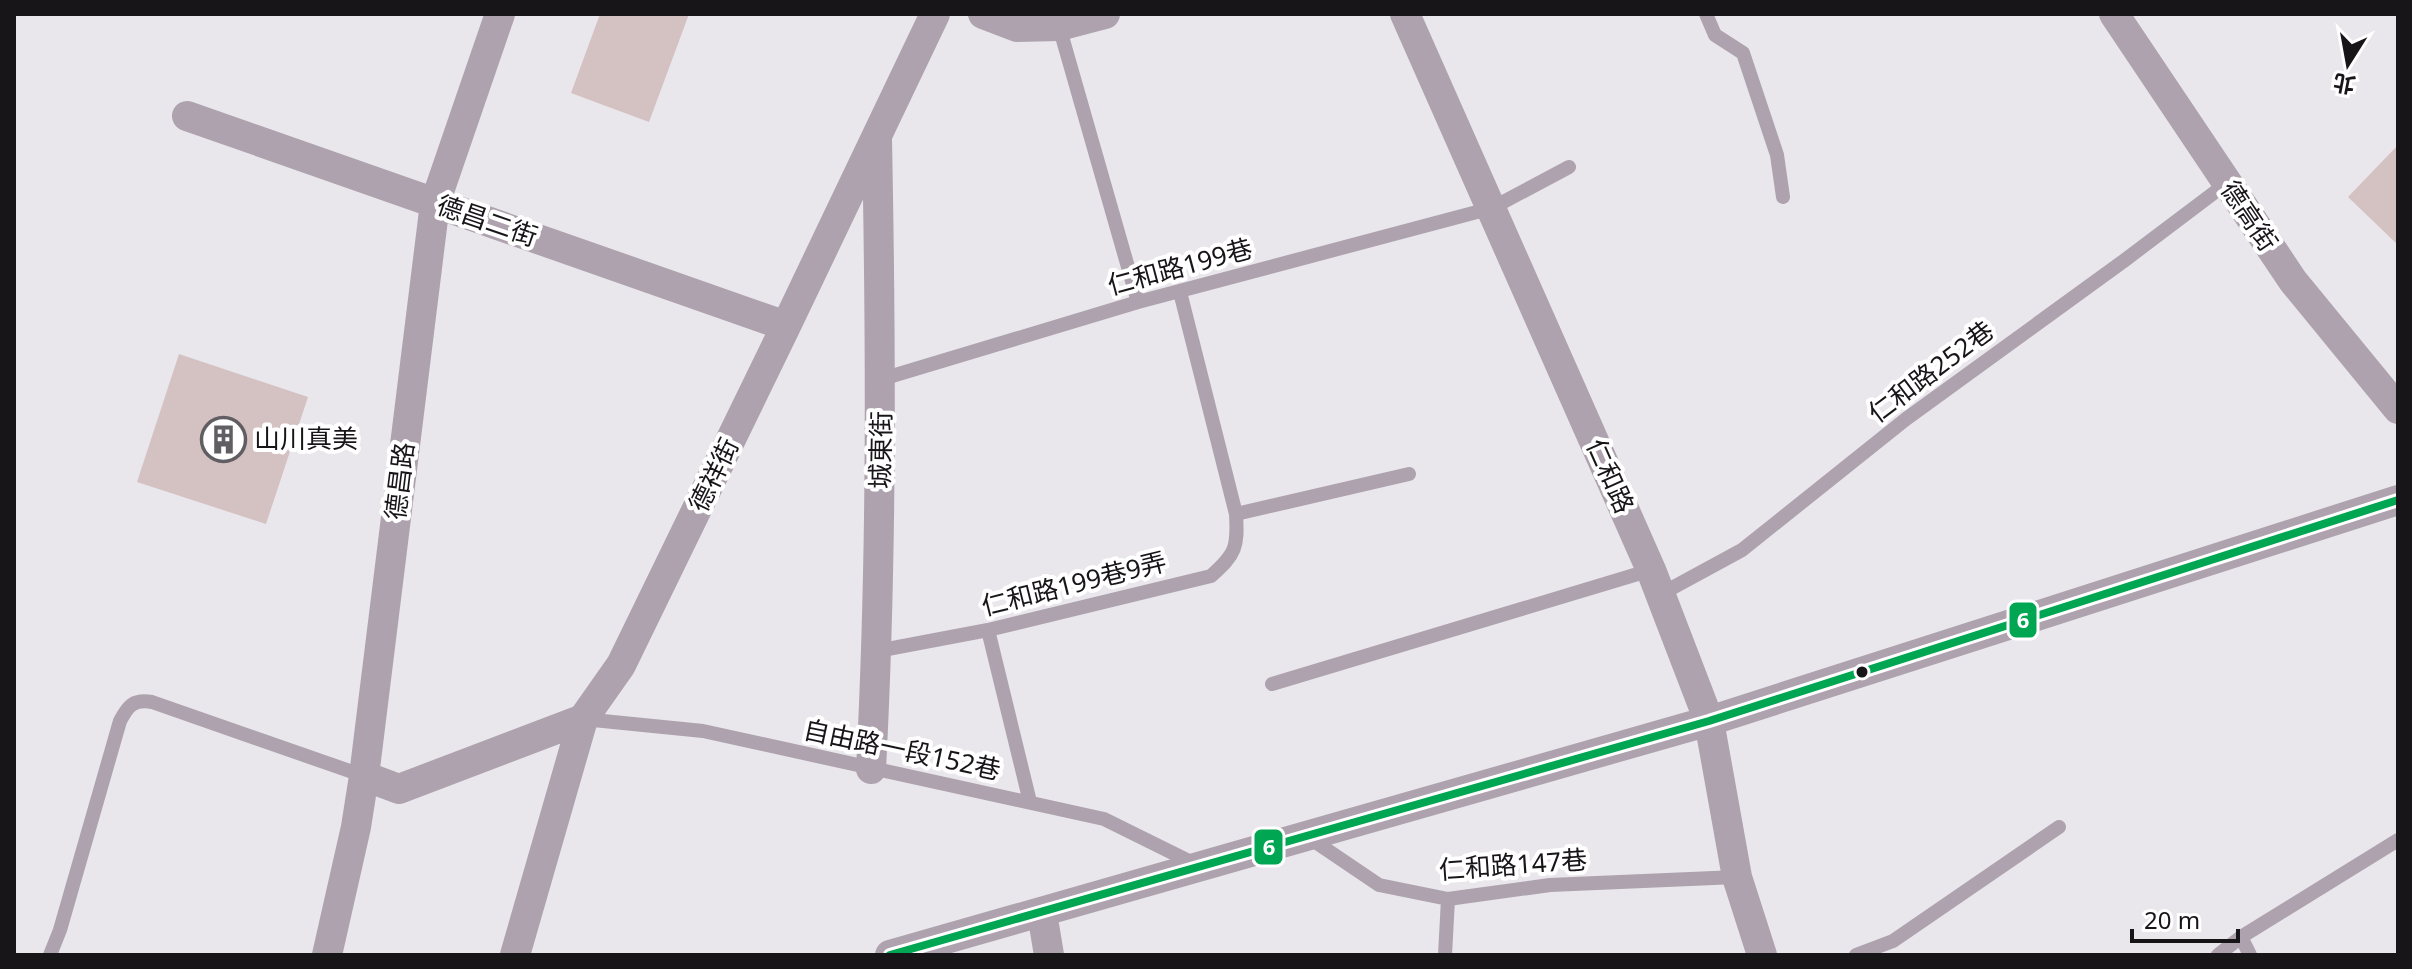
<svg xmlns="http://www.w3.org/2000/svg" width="2412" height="969" font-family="'Noto Sans','Noto Sans TC',sans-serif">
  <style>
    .building { fill: #d4c2c2 }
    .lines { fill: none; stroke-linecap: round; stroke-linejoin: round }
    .lane { stroke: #ada2ad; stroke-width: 14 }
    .street { stroke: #ada2ad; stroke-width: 30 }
    .bus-1-casing { stroke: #fff; stroke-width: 14 }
    .bus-1 { stroke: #00a651; stroke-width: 8 }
    .bus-dot { fill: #181519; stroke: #fff; stroke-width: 3 }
    .labels { text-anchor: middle; stroke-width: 8; stroke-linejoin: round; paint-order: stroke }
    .street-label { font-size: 26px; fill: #181519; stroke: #fff }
    .poi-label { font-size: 26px; fill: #181519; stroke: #fff; text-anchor: start }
    .line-badge { stroke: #fff; stroke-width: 3 }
    .badge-label { font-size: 22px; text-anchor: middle; font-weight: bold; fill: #fff }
  </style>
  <rect width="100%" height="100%" fill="#e9e6ec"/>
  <path class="building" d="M600 14H689L649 122 571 93Z
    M2398 145V245L2348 197Z
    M179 354 308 397 266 524 137 482Z"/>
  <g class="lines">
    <path class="lane" d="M1706 14 1715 35 1743 53 1777 155 1783 197
      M1059 26 1138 302
      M882 379 1138 302 1492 208 1569 167
      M1236 514 1409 474
      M1661 594 1742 550 1906 419 2125 260 2227 183
      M988 630 1030 802
      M877 651 988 630 1211 576C1236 554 1238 547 1236 514L1180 292
      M1272 684 1651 570
      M583 719 703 731 1104 819 1197 865
      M1308 837 1379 885 1448 899 1550 885 1737 877
      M2241 937 2250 955
      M50 955 60 930 120 721C128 706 133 699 152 702L364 776
      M1445 955 1448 899
      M1856 955 1893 941 2059 827
      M2218 955 2241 937 2398 840"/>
    <path class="street" d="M983 14 1017 27 1059 26 1105 14
      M1405 14 1651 570 1709 721 1737 877 1762 955
      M2114 14 2293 281 2398 409
      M187 116 786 326
      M871 769C882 559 881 349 877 139
      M364 776 399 789 583 719 621 665 786 326 935 14
      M1042 913 1049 955
      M327 955 356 827 364 776 435 203 500 14
      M515 955 583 719
      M890 955 1709 721 2398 500"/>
    <defs>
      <path id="bus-1" d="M890 955 1709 721 2398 500"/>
    </defs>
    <use href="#bus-1" class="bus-1-casing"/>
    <use href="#bus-1" class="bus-1"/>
  </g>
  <defs>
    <symbol id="building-ring" viewBox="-11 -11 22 22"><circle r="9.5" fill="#fff" stroke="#615e63" stroke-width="1.5"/><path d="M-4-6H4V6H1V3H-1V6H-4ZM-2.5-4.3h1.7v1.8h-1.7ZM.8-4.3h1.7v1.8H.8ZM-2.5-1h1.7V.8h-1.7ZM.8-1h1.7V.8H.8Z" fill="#615e63"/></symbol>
  </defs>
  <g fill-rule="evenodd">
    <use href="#building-ring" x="198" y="414" width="51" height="51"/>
  </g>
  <circle class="bus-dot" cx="1862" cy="672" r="7"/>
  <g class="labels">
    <g class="street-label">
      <text transform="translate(2249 216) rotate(56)" y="9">德高街</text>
      <text transform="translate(487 221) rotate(19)" y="9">德昌二街</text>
      <text transform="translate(1180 267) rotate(-15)" y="9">仁和路199巷</text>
      <text transform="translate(1931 372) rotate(-37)" y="9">仁和路252巷</text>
      <text transform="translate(881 450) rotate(-89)" y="9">城東街</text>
      <text transform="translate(714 475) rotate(-64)" y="9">德祥街</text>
      <text transform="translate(1610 476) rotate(66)" y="9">仁和路</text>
      <text transform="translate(400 481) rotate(-83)" y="9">德昌路</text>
      <text transform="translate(1074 584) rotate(-14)" y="9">仁和路199巷9弄</text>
      <text transform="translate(902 750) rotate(12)" y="9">自由路一段152巷</text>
      <text transform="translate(1513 865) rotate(-4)" y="9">仁和路147巷</text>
    </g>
    <g class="poi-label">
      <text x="254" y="448">山川真美</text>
    </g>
  </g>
  <g class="line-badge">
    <rect x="2008" y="601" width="30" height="38" rx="8" fill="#00a651"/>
    <rect x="1253" y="828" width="31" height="38" rx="8" fill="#00a651"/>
  </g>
  <g class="badge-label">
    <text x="2023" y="628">6</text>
    <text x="1269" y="855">6</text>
  </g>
  <rect width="2412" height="969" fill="none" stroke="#181519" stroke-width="32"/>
  <g transform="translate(2348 64) rotate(191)" stroke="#ffffff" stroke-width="6" paint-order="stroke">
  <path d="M0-6L14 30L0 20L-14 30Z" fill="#181519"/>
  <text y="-12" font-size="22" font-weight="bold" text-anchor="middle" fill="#181519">北</text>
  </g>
  <path d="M2132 929v12h106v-12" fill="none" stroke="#181519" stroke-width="4"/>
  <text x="2144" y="929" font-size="24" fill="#181519" stroke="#ffffff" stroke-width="6" paint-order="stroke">20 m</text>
</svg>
